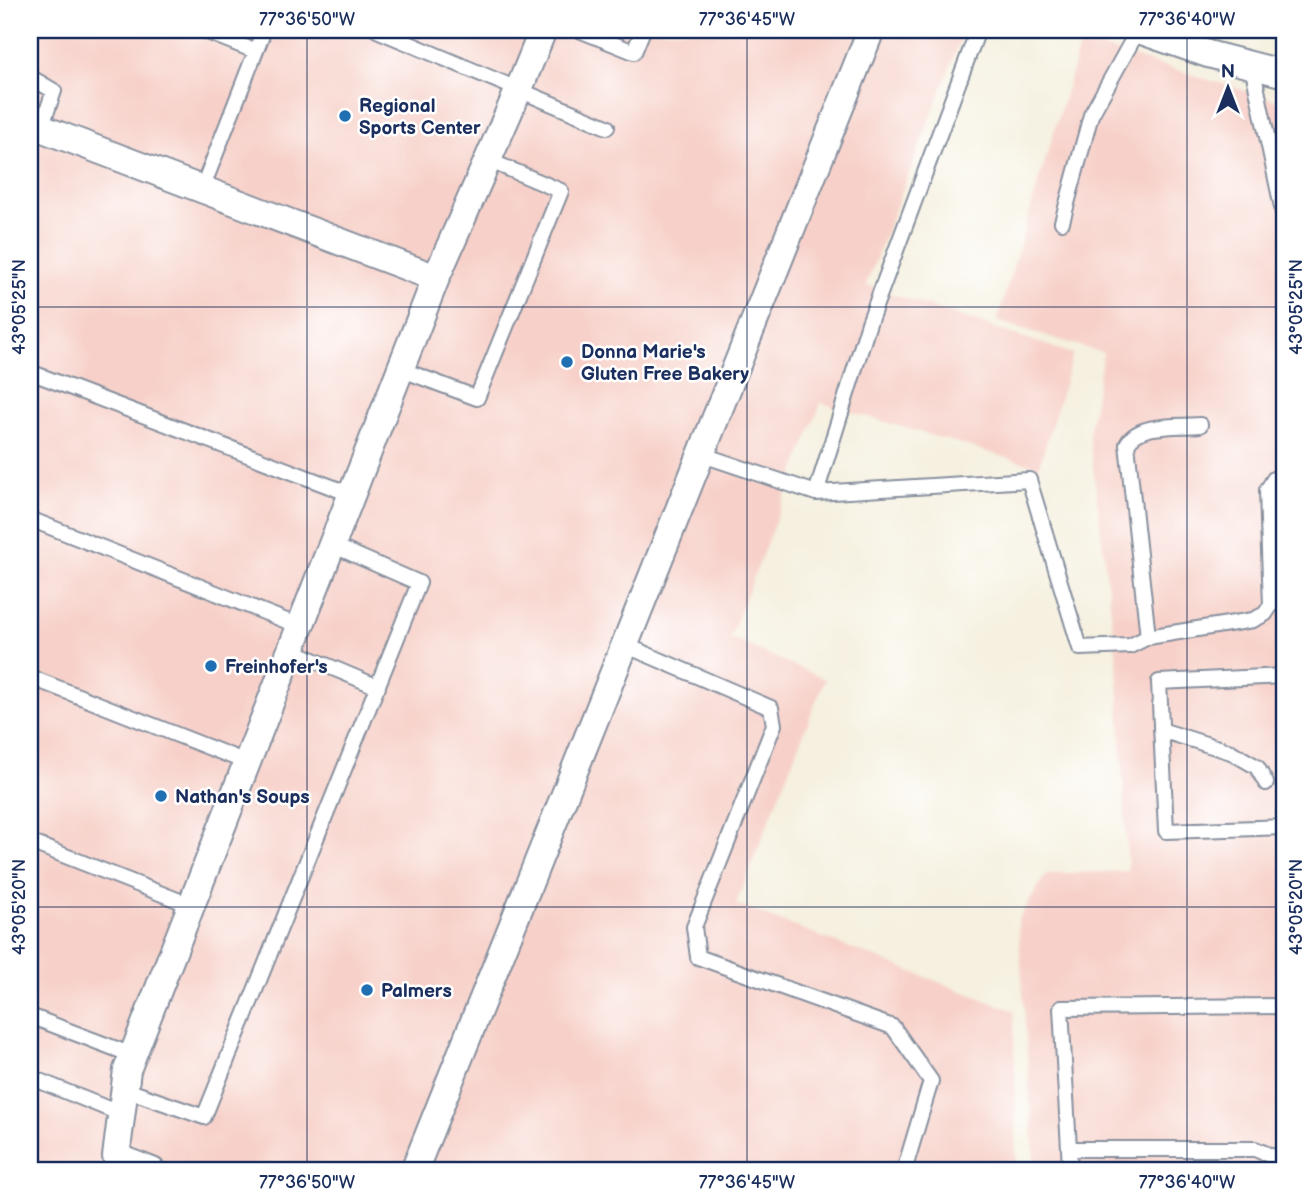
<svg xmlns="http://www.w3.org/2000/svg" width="1315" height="1201" font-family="'Balsamiq Sans',sans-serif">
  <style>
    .built { fill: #f7d1c9 }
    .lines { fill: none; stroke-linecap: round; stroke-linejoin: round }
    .lane-casing { stroke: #88909e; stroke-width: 18 }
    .street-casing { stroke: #88909e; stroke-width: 30 }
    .lane { stroke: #fff; stroke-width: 14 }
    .street { stroke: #fff; stroke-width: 26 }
    .ticks { fill: none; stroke: #1b2f5e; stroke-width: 2; stroke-opacity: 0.45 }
    .poi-dot { fill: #1f6fb2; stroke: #fff; stroke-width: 2.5 }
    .labels { text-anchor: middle; stroke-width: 5; stroke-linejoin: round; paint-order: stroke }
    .poi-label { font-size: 19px; font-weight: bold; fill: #1b2f5e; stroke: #fff; text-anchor: start }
    .neatline { fill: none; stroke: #1b2f5e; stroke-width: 2.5 }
    .ticks-label { font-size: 18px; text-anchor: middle; fill: #1b2f5e }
  </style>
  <rect width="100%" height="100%" fill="#fff"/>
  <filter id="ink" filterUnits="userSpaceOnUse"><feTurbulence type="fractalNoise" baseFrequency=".0143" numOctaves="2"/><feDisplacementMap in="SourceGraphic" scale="14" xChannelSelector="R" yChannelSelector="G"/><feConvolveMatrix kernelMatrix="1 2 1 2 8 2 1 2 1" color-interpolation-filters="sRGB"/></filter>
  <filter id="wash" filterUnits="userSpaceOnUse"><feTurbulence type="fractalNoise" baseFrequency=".00686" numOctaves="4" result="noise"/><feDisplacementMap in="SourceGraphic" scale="28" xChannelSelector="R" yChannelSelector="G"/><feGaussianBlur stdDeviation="1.57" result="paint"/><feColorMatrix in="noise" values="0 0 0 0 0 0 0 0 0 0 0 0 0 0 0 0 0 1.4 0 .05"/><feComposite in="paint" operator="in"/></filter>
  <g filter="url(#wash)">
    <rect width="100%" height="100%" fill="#f5f0df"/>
    <path class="built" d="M30 30H964L866 285 1073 354 1039 467 821 403 730 638 825 679 736 904 1014 1011 1016 1171H30Z
      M1081 41 1275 100 1285 108V1171H1035L1018 920 1046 874 1128 871 1117 661 1089 434 1103 353 997 321Z"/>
  </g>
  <g filter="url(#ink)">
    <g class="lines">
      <defs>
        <path id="lane" d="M202 30 255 51
          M377 30 607 127
          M579 30 634 52 643 30
          M978 30 869 323 816 493 1029 480 1080 648 1130 646 1148 637 1253 620 1265 614 1271 605 1269 551
          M1252 66 1280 198 1285 197
          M30 77 54 91 41 128
          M202 189 264 30
          M1280 198 1285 222
          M1062 222 1091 115 1138 30
          M400 369 477 398 561 191 488 160
          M30 372 350 494
          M700 454 816 493
          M1285 473 1274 479 1267 490 1269 551 1285 550
          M30 519 299 626
          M1148 637 1127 444C1139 422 1178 427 1200 425
          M625 645 771 708 774 725 694 927 698 957 893 1027 931 1081 904 1171
          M290 650 378 687
          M1285 676 1159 682 1166 831 1285 827
          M30 677 246 762
          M1161 730 1231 752 1257 767 1266 783
          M1284 813 1285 816
          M30 842 190 905
          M30 1016 132 1055
          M30 1077 121 1114
          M124 1089 204 1117 419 583 330 544
          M1069 1149 1061 1008 1285 1006
          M1070 1171 1069 1149H1255L1285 1162"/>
        <path id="street" d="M1139 30 1208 54 1285 74
          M30 124 436 278
          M152 1171 116 1157 127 1070 436 278 519 89 543 30
          M414 1171 871 30"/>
      </defs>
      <use href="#lane" class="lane-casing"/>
      <use href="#street" class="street-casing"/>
      <use href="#lane" class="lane"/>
      <use href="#street" class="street"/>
    </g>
  </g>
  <path class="ticks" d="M307 30V1171M747 30V1171M1187 30V1171M30 307H1285M30 907H1285"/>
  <g class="poi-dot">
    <circle cx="345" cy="116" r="7"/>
    <circle cx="567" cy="362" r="7"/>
    <circle cx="211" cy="666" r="7"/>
    <circle cx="161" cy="796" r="7"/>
    <circle cx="367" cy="990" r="7"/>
  </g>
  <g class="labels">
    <g class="poi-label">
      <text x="359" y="112">Regional<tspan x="359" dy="22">Sports Center</tspan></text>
      <text x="581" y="358">Donna Marie's<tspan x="581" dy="22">Gluten Free Bakery</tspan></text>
      <text x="225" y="673">Freinhofer's</text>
      <text x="175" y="803">Nathan's Soups</text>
      <text x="381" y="997">Palmers</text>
    </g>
  </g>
  <rect width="1315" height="1201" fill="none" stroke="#fff" stroke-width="77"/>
  <g transform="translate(1228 88)" stroke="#ffffff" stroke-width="5" paint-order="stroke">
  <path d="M0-5L12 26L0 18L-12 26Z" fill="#1b2f5e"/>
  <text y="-10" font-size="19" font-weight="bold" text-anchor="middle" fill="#1b2f5e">N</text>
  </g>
  <rect x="38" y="38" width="1238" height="1124" class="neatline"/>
  <g class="ticks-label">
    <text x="307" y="25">77°36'50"W</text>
    <text x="747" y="25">77°36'45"W</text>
    <text x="1187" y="25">77°36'40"W</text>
    <text transform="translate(19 307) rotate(-90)" y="6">43°05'25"N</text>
    <text transform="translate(1296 307) rotate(-90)" y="6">43°05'25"N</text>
    <text transform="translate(19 907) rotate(-90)" y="6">43°05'20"N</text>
    <text transform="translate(1296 907) rotate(-90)" y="6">43°05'20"N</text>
    <text x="307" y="1188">77°36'50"W</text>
    <text x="747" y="1188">77°36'45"W</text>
    <text x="1187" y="1188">77°36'40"W</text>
  </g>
</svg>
